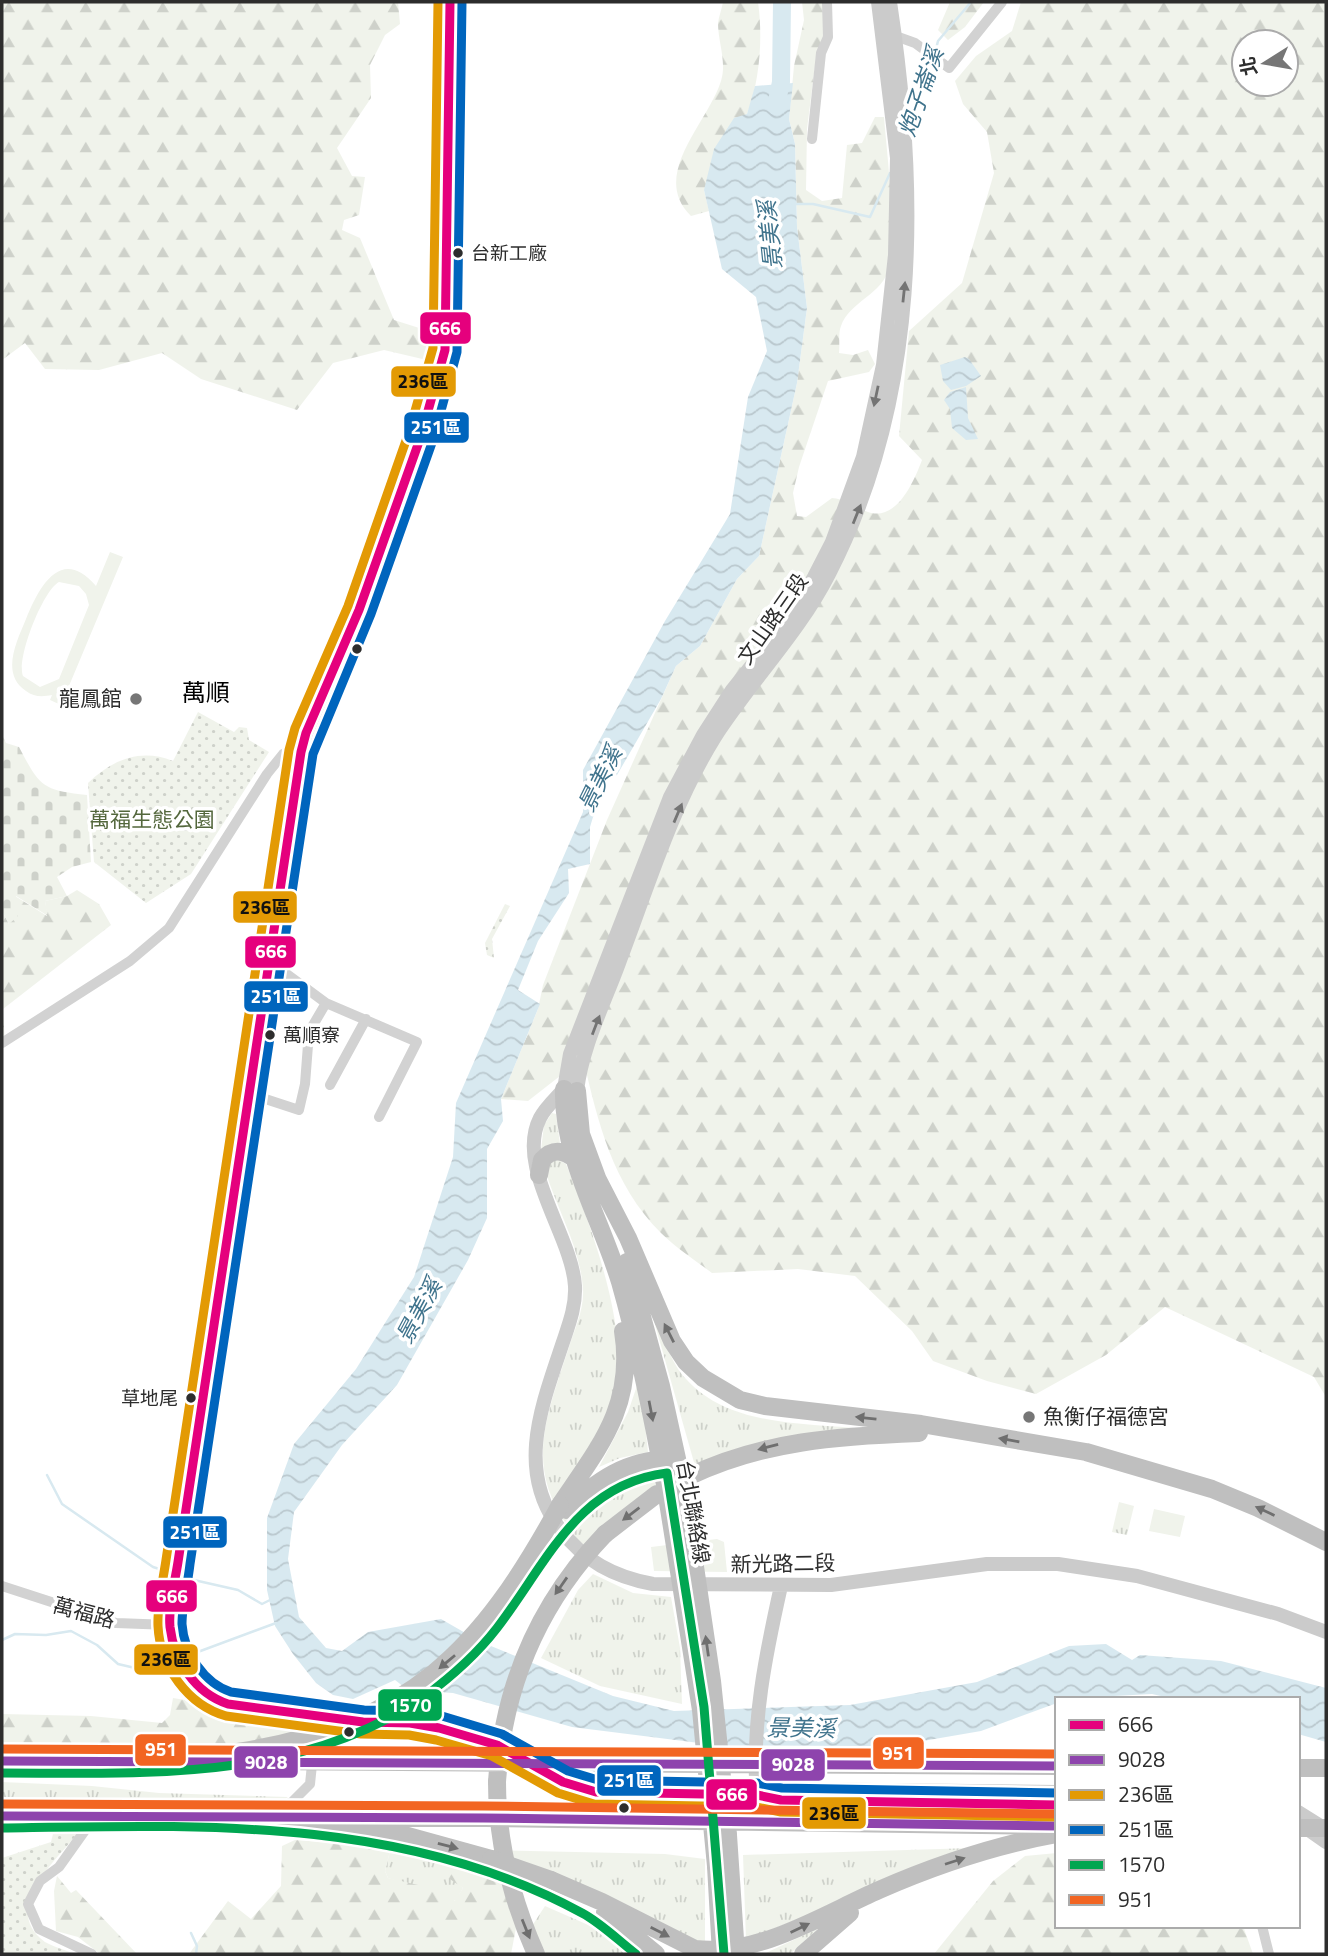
<svg xmlns="http://www.w3.org/2000/svg" width="1328" height="1956" font-family="'Titillium Web','Noto Sans TC',sans-serif">
  <style>
    .grass { fill: url(#grass-tufts) }
    .forest { fill: url(#forest-firs); fill-rule: evenodd }
    .cemetery { fill: url(#cemetery-stones) }
    .park { fill: url(#park-dots) }
    .pitch { fill: #f0f3eb; fill-rule: evenodd }
    .water { fill: url(#water-waves) }
    .lines { fill: none; stroke-linecap: round; stroke-linejoin: round }
    .stream { stroke: #d8e9f0; stroke-width: 2.5 }
    .river { stroke: #d8e9f0; stroke-width: 18 }
    .street { stroke: #d2d2d2; stroke-width: 10 }
    .secondary { stroke: #cbcbcb; stroke-width: 14 }
    .highway { stroke: #bfbfbf; stroke-width: 18 }
    .highway-bridge { stroke: #bfbfbf; stroke-width: 18 }
    .bus-1-casing { stroke: #fff; stroke-width: 14 }
    .bus-2-casing { stroke: #fff; stroke-width: 14 }
    .bus-3-casing { stroke: #fff; stroke-width: 14 }
    .bus-4-casing { stroke: #fff; stroke-width: 14 }
    .bus-5-casing { stroke: #fff; stroke-width: 14 }
    .bus-6-casing { stroke: #fff; stroke-width: 14 }
    .bus-1 { stroke: #e5007d; stroke-width: 9 }
    .bus-2 { stroke: #8e44ad; stroke-width: 9 }
    .bus-3 { stroke: #e39a04; stroke-width: 9 }
    .bus-4 { stroke: #0065bd; stroke-width: 9 }
    .bus-5 { stroke: #00a651; stroke-width: 9 }
    .bus-6 { stroke: #f26522; stroke-width: 9 }
    .oneway { fill: #747474 }
    .oneway2 { fill: #6f6f6f }
    .bus-dot { fill: #2d2d2d; stroke: #fff; stroke-width: 2.5 }
    .poi-dot { fill: #767676; stroke: #fff; stroke-width: 2.5 }
    .labels { text-anchor: middle; stroke-width: 7; stroke-linejoin: round; paint-order: stroke }
    .bus-label { font-size: 19px; fill: #2d2d2d; stroke: #fff; text-anchor: start }
    .street-label { font-size: 21px; fill: #2d2d2d; stroke: #fff }
    .poi-label { font-size: 21px; fill: #2d2d2d; stroke: #fff; text-anchor: end }
    .park-label { font-size: 21px; fill: #53673c; stroke: #fff }
    .water-label { font-size: 23px; font-style: italic; fill: #3f738c; stroke: #fff }
    .quarter-label { font-size: 24px; fill: #000; stroke: #fff }
    .line-badge { stroke: #fff; stroke-width: 2.5 }
    .badge-label { font-size: 19px; text-anchor: middle; font-weight: bold; fill: #fff }
    .pale-badge-label { font-size: 19px; text-anchor: middle; font-weight: bold; fill: #111 }
  </style>
  <defs>
    <pattern id="grass-tufts" width="24" height="20" patternUnits="userSpaceOnUse" patternTransform="scale(1.75)"><rect width="24" height="20" fill="#f0f3eb"/><path d="M3 7l-1-3M5 7V3M7 7l1-3M15 17l-1-3M17 17v-4M19 17l1-3" fill="none" stroke="#ced1ca"/></pattern>
    <pattern id="forest-firs" width="22" height="20" patternUnits="userSpaceOnUse" patternTransform="scale(1.75)"><rect width="22" height="20" fill="#f0f3eb"/><path d="M5 1l3.5 6h-7zM16 11l3.5 6h-7z" fill="#ced1ca"/></pattern>
    <pattern id="cemetery-stones" width="16" height="16" patternUnits="userSpaceOnUse" patternTransform="scale(1.75)"><rect width="16" height="16" fill="#f0f3eb"/><path d="M2 7V4a2 2 0 0 1 4 0v3zM10 15v-3a2 2 0 0 1 4 0v3z" fill="#ced1ca"/></pattern>
    <pattern id="park-dots" width="8" height="8" patternUnits="userSpaceOnUse" patternTransform="scale(1.75)"><rect width="8" height="8" fill="#f0f3eb"/><path d="M2 2h.1M6 6h.1" fill="none" stroke="#ced1ca" stroke-width="1.8" stroke-linecap="round"/></pattern>
    <pattern id="water-waves" width="16" height="10" patternUnits="userSpaceOnUse" patternTransform="scale(1.75)"><rect width="16" height="10" fill="#d8e9f0"/><path d="M0 5q4-4 8 0t8 0" fill="none" stroke="#bac8ce"/></pattern>
  </defs>
  <rect width="100%" height="100%" fill="#fff"/>
  <path class="grass" d="M552 1113 556 1114 560 1144 541 1150 544 1125Z
    M557 1159 566 1164C591 1225 639 1351 609 1413 595 1443 573 1472 556 1500L623 1474 651 1468 656 1487 586 1549C521 1477 542 1429 569 1347 575 1328 584 1310 583 1290 581 1250 558 1211 546 1173L547 1165Z
    M652 1314C664 1335 670 1363 687 1380 730 1427 806 1423 864 1429L695 1466Z
    M640 1377 648 1452 620 1458 599 1467 628 1412Z
    M1119 1502 1134 1506 1127 1535 1112 1532Z
    M593 1574 633 1593 671 1597 680 1648 682 1704 600 1686 541 1658 578 1590Z
    M2 1782 92 1786 159 1793 288 1797 278 1804 264 1806 2 1808Z
    M391 1847 476 1867 474 1874 449 1864 456 1882 463 1888 456 1901 388 1878 385 1871Z
    M972 1848 746 1940 743 1855Z
    M489 1850 665 1854 705 1859V1945Z
    M545 1906 602 1931 635 1954H546L532 1926Z
    M819 1928 790 1954H764L770 1951Z"/>
  <path class="forest" d="M2 2H398L400 24 385 35 370 65 371 98 337 148 352 176 365 177 359 215 344 220 342 230 360 238 394 320 435 333 431 361 384 350 333 363 297 410 201 379 162 353 99 370 45 369 25 343 2 360Z
    M723 2H758C763 37 760 81 747 114 736 141 718 166 704 190L709 211 691 216C649 175 708 123 721 81 727 62 718 42 718 23 719 16 722 8 723 2Z
    M802 2H823L824 35 816 58 807 129 806 190 822 201 842 198 847 145 862 143 875 117H884C887 155 897 233 889 268 883 294 849 302 841 326 838 333 840 345 839 353L853 355 868 350 875 364 869 372 828 381 799 467 793 493 797 516 806 517 832 498C845 499 856 508 868 512 897 522 914 481 922 460L899 436 909 331 962 283 994 173 987 132 963 104 955 81 976 56 1012 31 1021 2H1326V1397L1314 1377 1165 1307 1106 1355 1036 1394 987 1381 933 1361 912 1331 855 1276 798 1269 712 1273C695 1260 676 1248 661 1233 612 1184 598 1122 583 1058L528 1101 501 1099 538 1009 543 985 607 820 676 666 700 646 737 579 759 556 797 383 807 308 797 227 795 144 789 119 794 66 804 20ZM1244 42H1286V84H1244Z
    M950 2H984L965 27 948 40 938 30Z
    M77 890 99 904 111 925 3 1009 5 1045 2 1048V911L9 924 15 896 47 916 45 901 67 896Z
    M173 1698 185 1700 217 1720 267 1724 297 1731 245 1747 194 1752 2 1753V1714L91 1716 162 1723 170 1715Z
    M295 1840 391 1847 385 1871 388 1878 444 1891 455 1901 463 1888 444 1875 449 1864 474 1874 476 1867 502 1875 517 1923 511 1954H189L228 1901 251 1919 281 1886 282 1846Z
    M1057 1853V1926H1243L1253 1954H934L993 1881 1025 1856Z
    M57 1876 71 1893 76 1890 137 1954H100L78 1937 56 1931 54 1891Z"/>
  <path class="cemetery" d="M2 735 6 743 19 747C40 787 42 790 87 795L91 862 72 867 57 877 67 896 45 901 48 916 16 896 18 916 9 924 2 911Z"/>
  <path class="park" d="M198 712 234 732 239 727 247 728 249 740 269 752 191 874 146 903 94 862 88 783C113 759 141 748 173 761Z
    M505 904 510 906 492 939 494 958 487 955 485 943Z
    M53 1834H77C55 1862 0 1909 45 1942 54 1947 66 1950 75 1954H2V1858L51 1842Z"/>
  <path class="pitch" d="M110 552 123 557 61 705 50 700 52 695C42 697 34 697 26 691 0 674 17 641 26 619 39 587 61 545 96 586ZM59 582 79 586 86 594 89 605 59 679 40 687 23 676C16 659 43 590 59 582Z
    M1154 1509 1185 1516 1180 1537 1149 1531Z
    M717 1539 724 1542 727 1572 654 1571 651 1547Z"/>
  <path class="water" d="M793 83 789 119 795 144 797 227 807 308 797 383 759 556 737 579 700 646 676 666 661 699 617 775 603 784 590 827V864L568 869 569 893 538 941 518 990 540 1004 501 1099 503 1121 487 1149V1218L468 1260 397 1385 342 1445 294 1512 288 1559 299 1617 326 1648 342 1651 368 1632 441 1619 481 1642 613 1696 674 1711 850 1705 977 1682 1069 1646 1106 1644 1132 1660 1140 1655 1221 1661 1326 1688V1742L1298 1734V1699H1174L1152 1694 1057 1699V1703L981 1731 882 1748H739L572 1727 453 1693 408 1690 395 1680 353 1699 333 1695 316 1683 293 1654 275 1626 267 1590V1518L294 1444 356 1369 414 1277 453 1157 456 1103 583 812V770L665 621 730 514 748 397 767 351 756 297 722 269 704 190 714 149 734 118 747 114 755 86Z
    M965 357 969 359 981 376 966 386 951 390 943 381 940 365Z
    M966 387 968 418 978 439 966 440 952 428 950 409 944 400 950 392Z"/>
  <g class="lines">
    <path class="stream" d="M935 53 938 41 971 2
      M910 129 933 59
      M793 204H813L870 217 890 173
      M47 1475 62 1504 153 1567 169 1572
      M185 1578 238 1590 262 1604 270 1600
      M2 1640 15 1634 46 1635 71 1631 97 1645 118 1664 135 1668 177 1659
      M187 1656 276 1623
      M191 1933 197 1946 196 1954"/>
    <path class="river" d="M776 106 781 82 782 2"/>
    <path class="street" d="M890 34 915 43 949 68 1002 2
      M812 139 821 53 828 37 827 2
      M267 970 284 972 326 1003 417 1042 379 1117
      M2 1043 130 961 169 928 267 774 283 754 291 750 301 752
      M330 1085 366 1019
      M250 1094 299 1110 305 1084 309 1032 326 1003
      M2 1586 116 1623 170 1625
      M266 1813 292 1802 310 1784 317 1716
      M1262 1926 1269 1954
      M92 1954 39 1929 28 1904 40 1881 59 1867 86 1829 108 1821"/>
    <path class="secondary" d="M450 2 445 350 421 436 359 610 306 733 301 752 178 1562 170 1625 175 1647 195 1686 210 1698 228 1704 363 1722 410 1723 439 1728 497 1745 563 1782 596 1792 757 1795 781 1800 1057 1805
      M564 1089C556 1098 545 1108 540 1118 515 1167 572 1235 575 1286 576 1306 569 1324 563 1342 542 1405 515 1470 560 1529 584 1561 614 1577 653 1584L831 1585 987 1564H1058L1137 1576 1278 1614 1326 1632
      M564 1089 570 1054 670 797 703 735 732 690 791 616 814 577 832 542 863 457 883 365 895 255 897 158 878 2
      M568 1090 577 1091C582 1047 604 1004 619 963 648 887 672 806 715 737 751 681 799 633 829 574 920 398 919 193 890 2
      M762 1793 781 1789 1057 1792
      M757 1795C751 1725 766 1653 781 1586
      M1298 1812 1322 1827
      M1306 1828 1326 1842"/>
    <path class="highway" d="M564 1089C562 1156 601 1219 620 1282 640 1352 654 1424 667 1496
      M577 1091 581 1134 599 1183
      M595 1174 628 1238 672 1341 686 1362 703 1378 740 1400 765 1406 921 1424 1086 1452 1212 1489 1258 1508 1326 1542
      M539 1175 542 1160C553 1148 563 1150 575 1159
      M627 1262 661 1386 683 1486
      M690 1476C763 1441 839 1436 919 1433
      M560 1505C599 1447 635 1406 623 1331
      M566 1510C597 1480 626 1460 670 1459
      M605 1534 657 1494
      M2 1761H238
      M1298 1768H1326
      M497 1782C497 1843 511 1898 536 1954
      M2 1816 25 1815
      M276 1818 404 1835 491 1859
      M346 1818H484
      M728 1835 736 1954
      M716 1866 721 1954
      M551 1880 602 1902 695 1949C760 1956 822 1915 879 1890 936 1865 996 1845 1057 1834
      M605 1912 656 1954
      M803 1954 850 1913"/>
    <path class="highway-bridge" d="M683 1486 712 1681 728 1835
      M667 1496 701 1710 716 1866
      M238 1752C410 1724 480 1652 560 1505
      M238 1761 1057 1766
      M497 1782C503 1687 539 1603 605 1534
      M25 1815 276 1818
      M484 1818 1057 1826
      M1298 1828H1326
      M491 1859 551 1880"/>
    <defs>
      <path id="bus-1" d="M450 2 445 350 421 436 359 610 306 733 301 752 178 1562C175 1582 168 1606 170 1627 174 1661 195 1693 228 1704L363 1722 410 1723 439 1728 497 1745 563 1782 596 1792 757 1795 781 1800 1057 1805"/>
      <path id="bus-2" d="M2 1761 1057 1766
        M2 1816 484 1818 1057 1826"/>
      <path id="bus-3" d="M438 2 433 348 409 432 348 606 295 728 289 750 166 1560C163 1581 157 1605 158 1626 160 1667 188 1705 226 1716L361 1734 409 1735 436 1740 492 1756 558 1793 594 1804 756 1807 781 1812 1057 1817"/>
      <path id="bus-4" d="M462 2 457 352 433 440 371 614 313 754 190 1564C188 1583 182 1605 182 1624 184 1653 204 1683 231 1692L364 1710 411 1711 442 1716 502 1734 568 1771 598 1780 757 1783 782 1788 1057 1793"/>
      <path id="bus-5" d="M2 1773C145 1773 300 1782 424 1697 451 1677 477 1654 497 1628 547 1563 577 1484 667 1473L704 1707 724 1954
        M2 1828C197 1825 405 1816 582 1913 601 1923 619 1941 636 1954"/>
      <path id="bus-6" d="M2 1749 1057 1754
        M2 1804 484 1806 1057 1814"/>
    </defs>
    <use href="#bus-1" class="bus-1-casing"/>
    <use href="#bus-2" class="bus-2-casing"/>
    <use href="#bus-3" class="bus-3-casing"/>
    <use href="#bus-4" class="bus-4-casing"/>
    <use href="#bus-5" class="bus-5-casing"/>
    <use href="#bus-6" class="bus-6-casing"/>
    <use href="#bus-1" class="bus-1"/>
    <use href="#bus-2" class="bus-2"/>
    <use href="#bus-3" class="bus-3"/>
    <use href="#bus-4" class="bus-4"/>
    <use href="#bus-5" class="bus-5"/>
    <use href="#bus-6" class="bus-6"/>
  </g>
  <defs><path id="oneway-solid" d="M-6-.8H1V-3.2L6.5 0L1 3.2V.8H-6Z" transform="scale(1.75)"/></defs>
  <g class="oneway">
    <use href="#oneway-solid" transform="translate(904 292) rotate(-84)"/>
    <use href="#oneway-solid" transform="translate(876 396) rotate(102)"/>
    <use href="#oneway-solid" transform="translate(857 514) rotate(-68)"/>
    <use href="#oneway-solid" transform="translate(678 813) rotate(-67)"/>
    <use href="#oneway-solid" transform="translate(596 1025) rotate(-69)"/>
  </g>
  <g class="oneway2">
    <use href="#oneway-solid" transform="translate(669 1333) rotate(-117)"/>
    <use href="#oneway-solid" transform="translate(651 1411) rotate(79)"/>
    <use href="#oneway-solid" transform="translate(866 1418) rotate(-174)"/>
    <use href="#oneway-solid" transform="translate(1009 1440) rotate(-170)"/>
    <use href="#oneway-solid" transform="translate(768 1447) rotate(165)"/>
    <use href="#oneway-solid" transform="translate(1265 1511) rotate(-155)"/>
    <use href="#oneway-solid" transform="translate(631 1514) rotate(143)"/>
    <use href="#oneway-solid" transform="translate(561 1586) rotate(125)"/>
    <use href="#oneway-solid" transform="translate(707 1646) rotate(-98)"/>
    <use href="#oneway-solid" transform="translate(447 1662) rotate(140)"/>
    <use href="#oneway-solid" transform="translate(448 1846) rotate(15)"/>
    <use href="#oneway-solid" transform="translate(955 1861) rotate(-18)"/>
    <use href="#oneway-solid" transform="translate(800 1928) rotate(-26)"/>
    <use href="#oneway-solid" transform="translate(526 1929) rotate(68)"/>
    <use href="#oneway-solid" transform="translate(660 1932) rotate(27)"/>
  </g>
  <g class="bus-dot">
    <circle cx="458" cy="253" r="6"/>
    <circle cx="357" cy="649" r="6"/>
    <circle cx="270" cy="1035" r="6"/>
    <circle cx="191" cy="1398" r="6"/>
    <circle cx="349" cy="1732" r="6"/>
    <circle cx="624" cy="1808" r="6"/>
  </g>
  <g class="poi-dot">
    <circle cx="136" cy="699" r="7"/>
    <circle cx="1029" cy="1417" r="7"/>
  </g>
  <g class="labels">
    <g class="bus-label">
      <text x="471" y="260">台新工廠</text>
      <text x="283" y="1042">萬順寮</text>
      <text x="178" y="1405" text-anchor="end">草地尾</text>
    </g>
    <g class="street-label">
      <text transform="translate(773 619) rotate(-55)" y="7">文山路三段</text>
      <text transform="translate(693 1512) rotate(80)" y="7">台北聯絡線</text>
      <text transform="translate(783 1564) rotate(-1)" y="7">新光路二段</text>
      <text transform="translate(84 1613) rotate(15)" y="7">萬福路</text>
    </g>
    <g class="poi-label">
      <text x="122" y="706">龍鳳館</text>
      <text x="1043" y="1424" text-anchor="start">魚衡仔福德宮</text>
    </g>
    <g class="park-label">
      <text x="152" y="827">萬福生態公園</text>
    </g>
    <g class="water-label">
      <text transform="translate(921 92) rotate(-71)" y="8">炮子崙溪</text>
      <text transform="translate(770 235) rotate(-96)" y="8">景美溪</text>
      <text transform="translate(600 779) rotate(-64)" y="8">景美溪</text>
      <text transform="translate(419 1311) rotate(-62)" y="8">景美溪</text>
      <text transform="translate(801 1728) rotate(1)" y="8">景美溪</text>
    </g>
    <g class="quarter-label">
      <text x="206" y="701">萬順</text>
    </g>
  </g>
  <g class="line-badge">
    <rect x="419" y="311" width="53" height="34" rx="7" fill="#e5007d"/>
    <rect x="390" y="365" width="67" height="33" rx="7" fill="#e39a04"/>
    <rect x="403" y="411" width="67" height="33" rx="7" fill="#0065bd"/>
    <rect x="232" y="890" width="66" height="34" rx="7" fill="#e39a04"/>
    <rect x="244" y="935" width="53" height="34" rx="7" fill="#e5007d"/>
    <rect x="243" y="980" width="66" height="33" rx="7" fill="#0065bd"/>
    <rect x="162" y="1515" width="66" height="34" rx="7" fill="#0065bd"/>
    <rect x="145" y="1579" width="53" height="34" rx="7" fill="#e5007d"/>
    <rect x="133" y="1643" width="66" height="33" rx="7" fill="#e39a04"/>
    <rect x="377" y="1688" width="66" height="34" rx="7" fill="#00a651"/>
    <rect x="134" y="1733" width="53" height="34" rx="7" fill="#f26522"/>
    <rect x="872" y="1736" width="53" height="34" rx="7" fill="#f26522"/>
    <rect x="233" y="1745" width="66" height="34" rx="7" fill="#8e44ad"/>
    <rect x="760" y="1748" width="66" height="34" rx="7" fill="#8e44ad"/>
    <rect x="596" y="1764" width="66" height="33" rx="7" fill="#0065bd"/>
    <rect x="705" y="1778" width="53" height="33" rx="7" fill="#e5007d"/>
    <rect x="801" y="1796" width="66" height="34" rx="7" fill="#e39a04"/>
  </g>
  <g class="badge-label">
    <text x="445" y="335">666</text>
    <text x="436" y="434">251區</text>
    <text x="271" y="958">666</text>
    <text x="276" y="1003">251區</text>
    <text x="195" y="1539">251區</text>
    <text x="172" y="1603">666</text>
    <text x="410" y="1712">1570</text>
    <text x="161" y="1756">951</text>
    <text x="898" y="1760">951</text>
    <text x="266" y="1769">9028</text>
    <text x="793" y="1771">9028</text>
    <text x="629" y="1787">251區</text>
    <text x="732" y="1801">666</text>
  </g>
  <g class="pale-badge-label">
    <text x="423" y="388">236區</text>
    <text x="265" y="914">236區</text>
    <text x="166" y="1666">236區</text>
    <text x="834" y="1820">236區</text>
  </g>
  <rect width="1328" height="1956" fill="none" stroke="#2d2d2d" stroke-width="7"/>
  <rect x="1055" y="1697" width="245" height="231" fill="#ffffff" stroke="#ababab" stroke-width="2"/>
  <rect x="1069" y="1720" width="35" height="10" fill="#e5007d" stroke="#ababab" stroke-width="2"/>
  <text x="1118" y="1732" font-size="21" fill="#2d2d2d">666</text>
  <rect x="1069" y="1755" width="35" height="10" fill="#8e44ad" stroke="#ababab" stroke-width="2"/>
  <text x="1118" y="1767" font-size="21" fill="#2d2d2d">9028</text>
  <rect x="1069" y="1790" width="35" height="10" fill="#e39a04" stroke="#ababab" stroke-width="2"/>
  <text x="1118" y="1802" font-size="21" fill="#2d2d2d">236區</text>
  <rect x="1069" y="1825" width="35" height="10" fill="#0065bd" stroke="#ababab" stroke-width="2"/>
  <text x="1118" y="1837" font-size="21" fill="#2d2d2d">251區</text>
  <rect x="1069" y="1860" width="35" height="10" fill="#00a651" stroke="#ababab" stroke-width="2"/>
  <text x="1118" y="1872" font-size="21" fill="#2d2d2d">1570</text>
  <rect x="1069" y="1895" width="35" height="10" fill="#f26522" stroke="#ababab" stroke-width="2"/>
  <text x="1118" y="1907" font-size="21" fill="#2d2d2d">951</text>
  <g transform="translate(1265 63) rotate(259)"><circle r="33" fill="#ffffff" stroke="#ababab" stroke-width="2"/>
  <path d="M0-5L12 26L0 18L-12 26Z" fill="#767676"/>
  <text y="-10" font-size="19" font-weight="bold" text-anchor="middle" fill="#2d2d2d">北</text>
  </g>
</svg>
